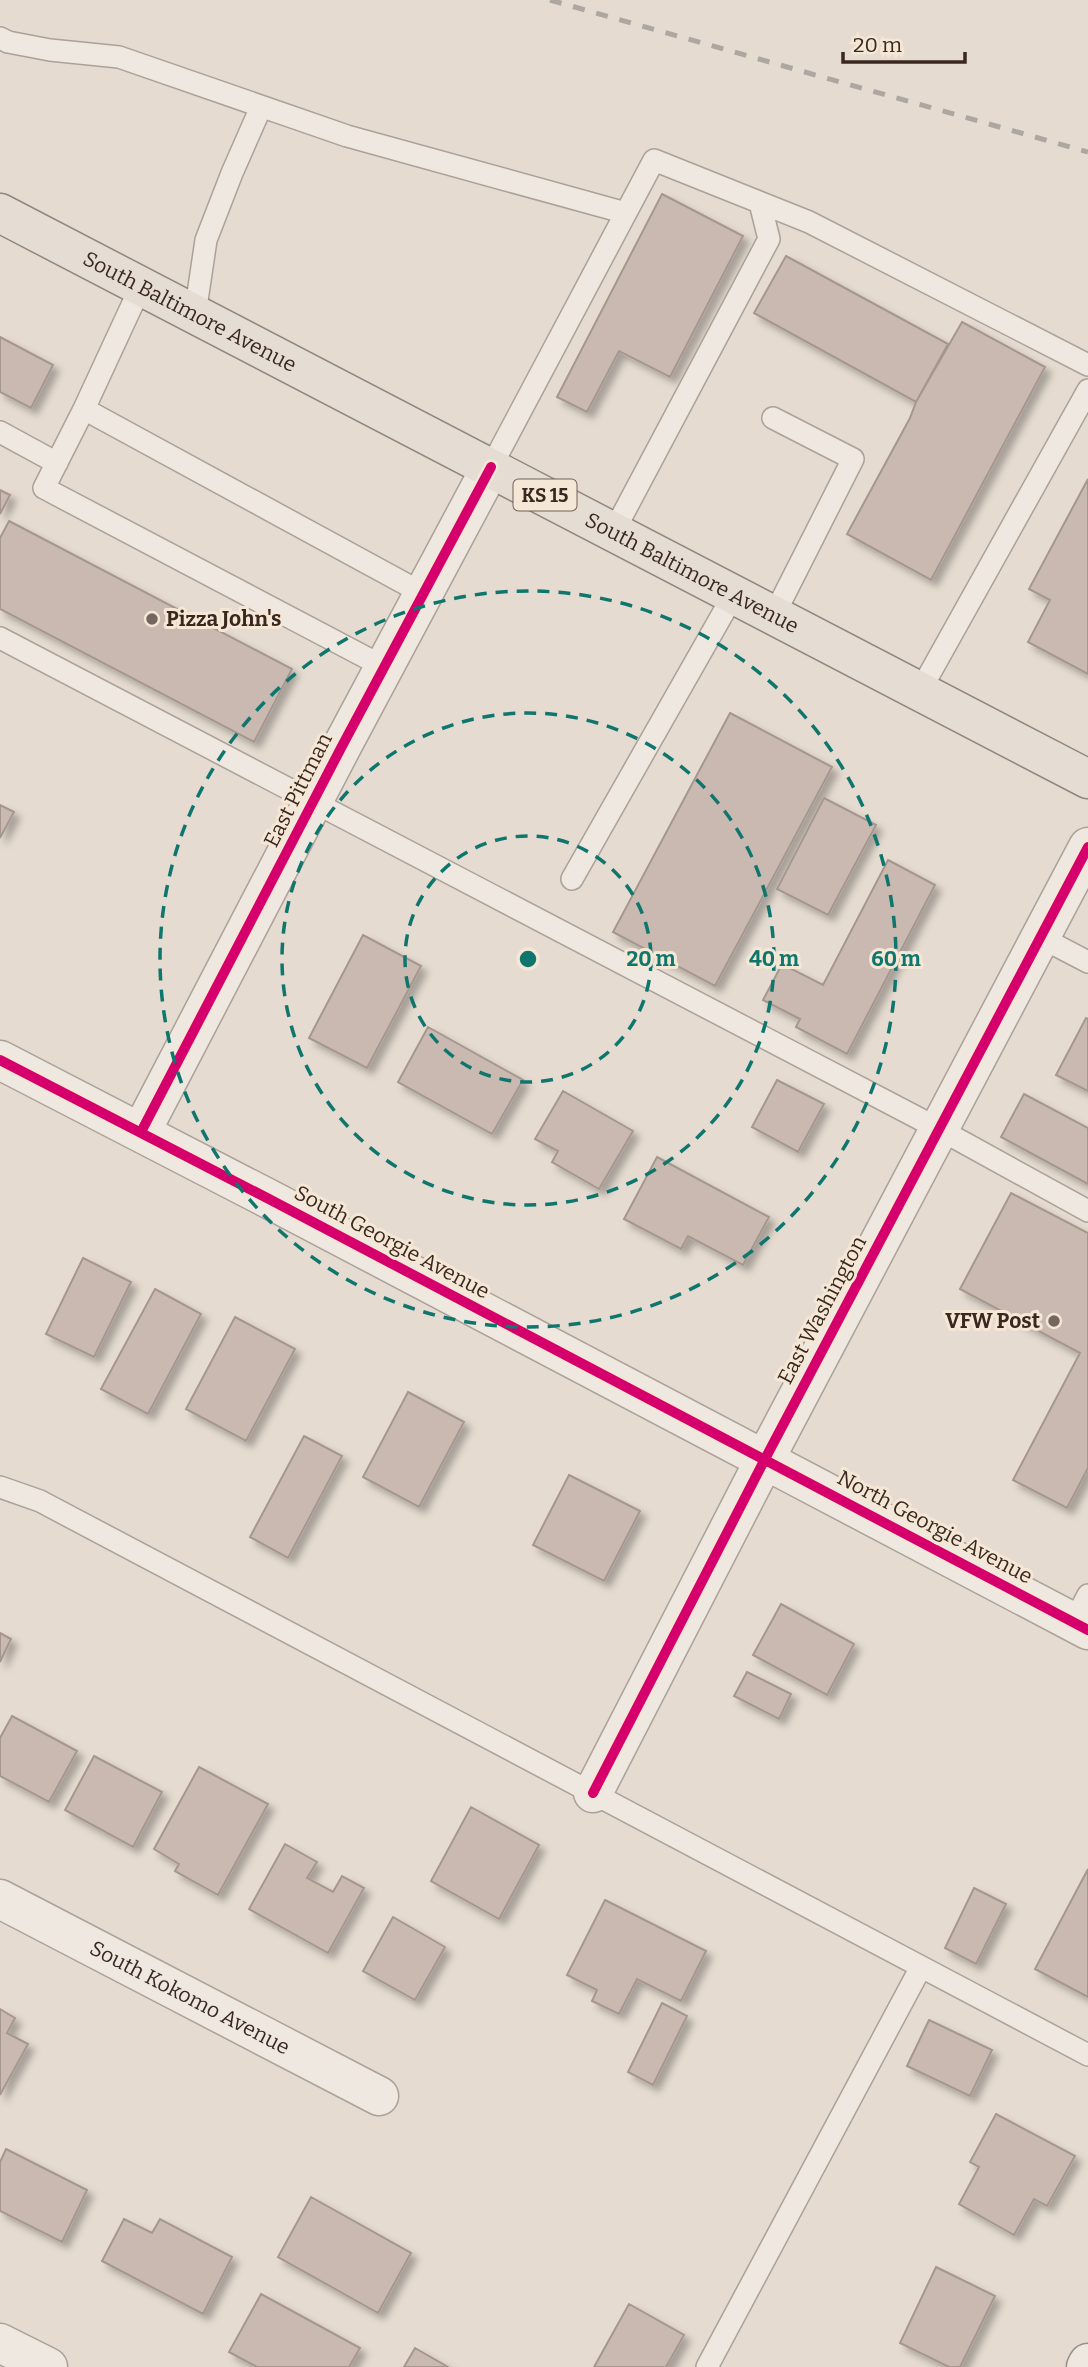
<svg xmlns="http://www.w3.org/2000/svg" width="1088" height="2367" font-family="Bitter,serif">
  <style>
    .building { fill: #c9b9b1; stroke: #a5978f; stroke-width: 2; filter: url(#shadow) }
    .lines { fill: none; stroke-linecap: round; stroke-linejoin: round }
    .lane-casing { stroke: #aba198; stroke-width: 24 }
    .street-casing { stroke: #aba198; stroke-width: 41 }
    .secondary-casing { stroke: #9a9088; stroke-width: 41 }
    .primary-casing { stroke: #90867f; stroke-width: 41 }
    .lane { stroke: #eee8e1; stroke-width: 21 }
    .street { stroke: #eee8e1; stroke-width: 38 }
    .secondary { stroke: #eee8e1; stroke-width: 38 }
    .primary { stroke: #e5ddd3; stroke-width: 38 }
    .rail { stroke: #aea7a1; stroke-width: 5; stroke-dasharray: 12 12; stroke-linecap: butt }
    .cycleway-casing { stroke: #f5e7d6; stroke-width: 15 }
    .cycleway { stroke: #d6006c; stroke-width: 10 }
    .ring { fill: none; stroke: #0f766e; stroke-width: 3.5; stroke-dasharray: 12 9 }
    .poi-dot { fill: #76675e; stroke: #f5e7d6; stroke-width: 2.5 }
    .labels { text-anchor: middle; stroke-width: 6; stroke-linejoin: round; paint-order: stroke }
    .shield { fill: #f5e7d6; stroke: #726157; stroke-width: 2 }
    .shield-label { font-size: 19px; font-weight: bold; fill: #3a2820 }
    .street-label { font-size: 21px; fill: #3a2820; stroke: #f5e7d6 }
    .poi-label { font-size: 21px; font-weight: bold; fill: #3a2820; stroke: #f5e7d6; text-anchor: start }
    .centre { fill: #0f766e; stroke: #f5e7d6; stroke-width: 3.5 }
    .ring-label { font-size: 21px; text-anchor: middle; font-weight: bold; fill: #0f766e; stroke: #f5e7d6; stroke-width: 6; stroke-linejoin: round; paint-order: stroke }
  </style>
  <defs>
    <filter id="shadow"><feDropShadow dx="6" dy="6" stdDeviation="3.5" flood-color="#0004"/></filter>
  </defs>
  <rect width="100%" height="100%" fill="#e5dbd0"/>
  <path class="building" d="M662 194 743 236 670 377 619 351 587 412 557 397Z
    M786 256 948 344 916 402 754 313Z
    M962 322 1045 367 931 580 847 534 910 418 916 402Z
    M0 337 53 365 31 408 0 392Z
    M1088 479V674L1028 642 1050 600 1029 589Z
    M0 490 10 495 0 514Z
    M9 521 292 669 254 742 0 609V538Z
    M730 713 832 767 715 986 613 932Z
    M824 798 876 825 828 915 777 889Z
    M0 805 14 812 0 838Z
    M888 860 935 885 847 1054 796 1027 800 1019 763 1000 782 964 823 985Z
    M363 935 421 966 367 1068 309 1038Z
    M1086 1018 1088 1019V1091L1056 1075Z
    M428 1027 523 1080 492 1134 398 1082Z
    M777 1080 824 1104 798 1152 752 1127Z
    M563 1091 633 1131 599 1189 552 1162 558 1151 535 1139Z
    M1024 1094 1088 1128V1184L1001 1137Z
    M657 1157 769 1217 743 1265 688 1236 681 1249 624 1219Z
    M1011 1193 1088 1233V1468L1067 1508 1013 1480 1080 1353 960 1289Z
    M83 1258 131 1282 94 1357 46 1334Z
    M155 1289 201 1314 148 1414 101 1389Z
    M235 1317 295 1349 246 1441 186 1409Z
    M408 1392 464 1422 419 1507 363 1477Z
    M304 1436 342 1456 288 1558 250 1537Z
    M569 1475 640 1511 604 1581 533 1545Z
    M781 1604 854 1644 827 1695 753 1655Z
    M0 1633 11 1639 0 1662Z
    M747 1672 791 1694 779 1719 734 1696Z
    M12 1716 77 1751 49 1802 0 1776V1738Z
    M94 1756 162 1792 133 1847 65 1810Z
    M199 1767 268 1804 218 1895 175 1871 179 1864 154 1849Z
    M471 1807 539 1845 499 1919 431 1881Z
    M285 1844 317 1862 307 1878 333 1892 342 1876 364 1888 328 1953 249 1909Z
    M1088 1869V1997L1035 1969Z
    M974 1888 1006 1904 976 1964 945 1948Z
    M605 1900 706 1951 681 2001 637 1979 619 2014 592 2001 597 1990 567 1975Z
    M393 1917 445 1947 415 2000 363 1971Z
    M662 2003 687 2016 653 2085 628 2072Z
    M0 2009 15 2018 7 2033 28 2044 0 2095Z
    M929 2020 992 2050 970 2096 907 2066Z
    M996 2114 1075 2156 1047 2206 1034 2199 1014 2235 959 2204 979 2167 970 2162Z
    M6 2149 87 2190 62 2242 0 2211V2162Z
    M311 2197 411 2253 378 2313 278 2257Z
    M124 2219 152 2233 160 2219 232 2257 203 2314 102 2261Z
    M936 2267 995 2296 960 2367H949L900 2343Z
    M261 2294 360 2348 349 2367H257L229 2352Z
    M629 2304 684 2335 666 2367H594Z
    M415 2348 448 2367H404Z"/>
  <g class="lines">
    <defs>
      <path id="lane" d="M0 38 8 42 50 50 119 57 347 136 626 213
        M195 314 206 240 232 173 261 107
        M84 409 141 286
        M773 418 853 459 774 615
        M0 432 57 463
        M491 467 654 160 809 222 1088 365
        M614 531 769 239 760 203
        M0 638 939 1129 1088 1211
        M384 667 44 488 84 409 424 594
        M920 691 1088 390
        M572 879 734 594
        M1040 937 1088 962
        M0 1487 40 1501 1088 2055
        M1074 1622 1088 1595
        M707 2367 921 1967"/>
      <g id="street">
        <path d="M0 1060 269 1199 1088 1630"/>
        <path d="M141 1132 341 748 491 467"/>
        <path d="M593 1793 765 1459 1088 847"/>
        <path id="s1" d="M0 1899 379 2096"/>
        <path d="M0 2343 48 2367"/>
      </g>
      <path id="secondary" d="M1086 2367 1088 2363"/>
      <g id="primary">
        <path id="s2" d="M0 213 1088 779"/>
      </g>
    </defs>
    <use href="#lane" class="lane-casing"/>
    <use href="#street" class="street-casing"/>
    <use href="#secondary" class="secondary-casing"/>
    <use href="#primary" class="primary-casing"/>
    <use href="#lane" class="lane"/>
    <use href="#street" class="street"/>
    <use href="#secondary" class="secondary"/>
    <use href="#primary" class="primary"/>
    <path class="rail" d="M550 0 1088 152"/>
    <defs>
      <path id="cycleway" d="M0 1060 269 1199 1088 1630
        M141 1132 341 748 491 467
        M593 1793 765 1459 1088 847"/>
    </defs>
    <use href="#cycleway" class="cycleway-casing"/>
    <use href="#cycleway" class="cycleway"/>
  </g>
  <g class="ring">
    <circle cx="528" cy="959" r="123"/>
    <circle cx="528" cy="959" r="246"/>
    <circle cx="528" cy="959" r="368"/>
  </g>
  <g class="poi-dot">
    <circle cx="152" cy="619" r="7"/>
    <circle cx="1054" cy="1321" r="7"/>
  </g>
  <g class="labels">
    <rect class="shield" x="513.5" y="479.5" width="63" height="31" rx="5"/>
    <g class="shield-label">
      <text x="545" y="502">KS 15</text>
    </g>
    <g class="street-label">
      <text dy="7" stroke="none"><textPath href="#s2" startOffset="214">South Baltimore Avenue</textPath></text>
      <text dy="7" stroke="none"><textPath href="#s2" startOffset="780">South Baltimore Avenue</textPath></text>
      <text transform="translate(298 790) rotate(-63)" y="7">East Pittman</text>
      <text transform="translate(392 1242) rotate(28)" y="7">South Georgie Avenue</text>
      <text transform="translate(822 1310) rotate(-62)" y="7">East Washington</text>
      <text transform="translate(935 1527) rotate(28)" y="7">North Georgie Avenue</text>
      <text dy="7" stroke="none"><textPath href="#s1" startOffset="214">South Kokomo Avenue</textPath></text>
    </g>
    <g class="poi-label">
      <text x="166" y="626">Pizza John's</text>
      <text x="1040" y="1328" text-anchor="end">VFW Post</text>
    </g>
  </g>
  <circle cx="528" cy="959" r="10" class="centre"/>
  <g class="ring-label">
    <text x="651" y="966">20 m</text>
    <text x="774" y="966">40 m</text>
    <text x="896" y="966">60 m</text>
  </g>
  <path d="M843 52v10h122v-10" fill="none" stroke="#3a2820" stroke-width="3.5"/>
  <text x="853" y="52" font-size="21" fill="#3a2820" stroke="#f5e7d6" stroke-width="5" paint-order="stroke">20 m</text>
</svg>
